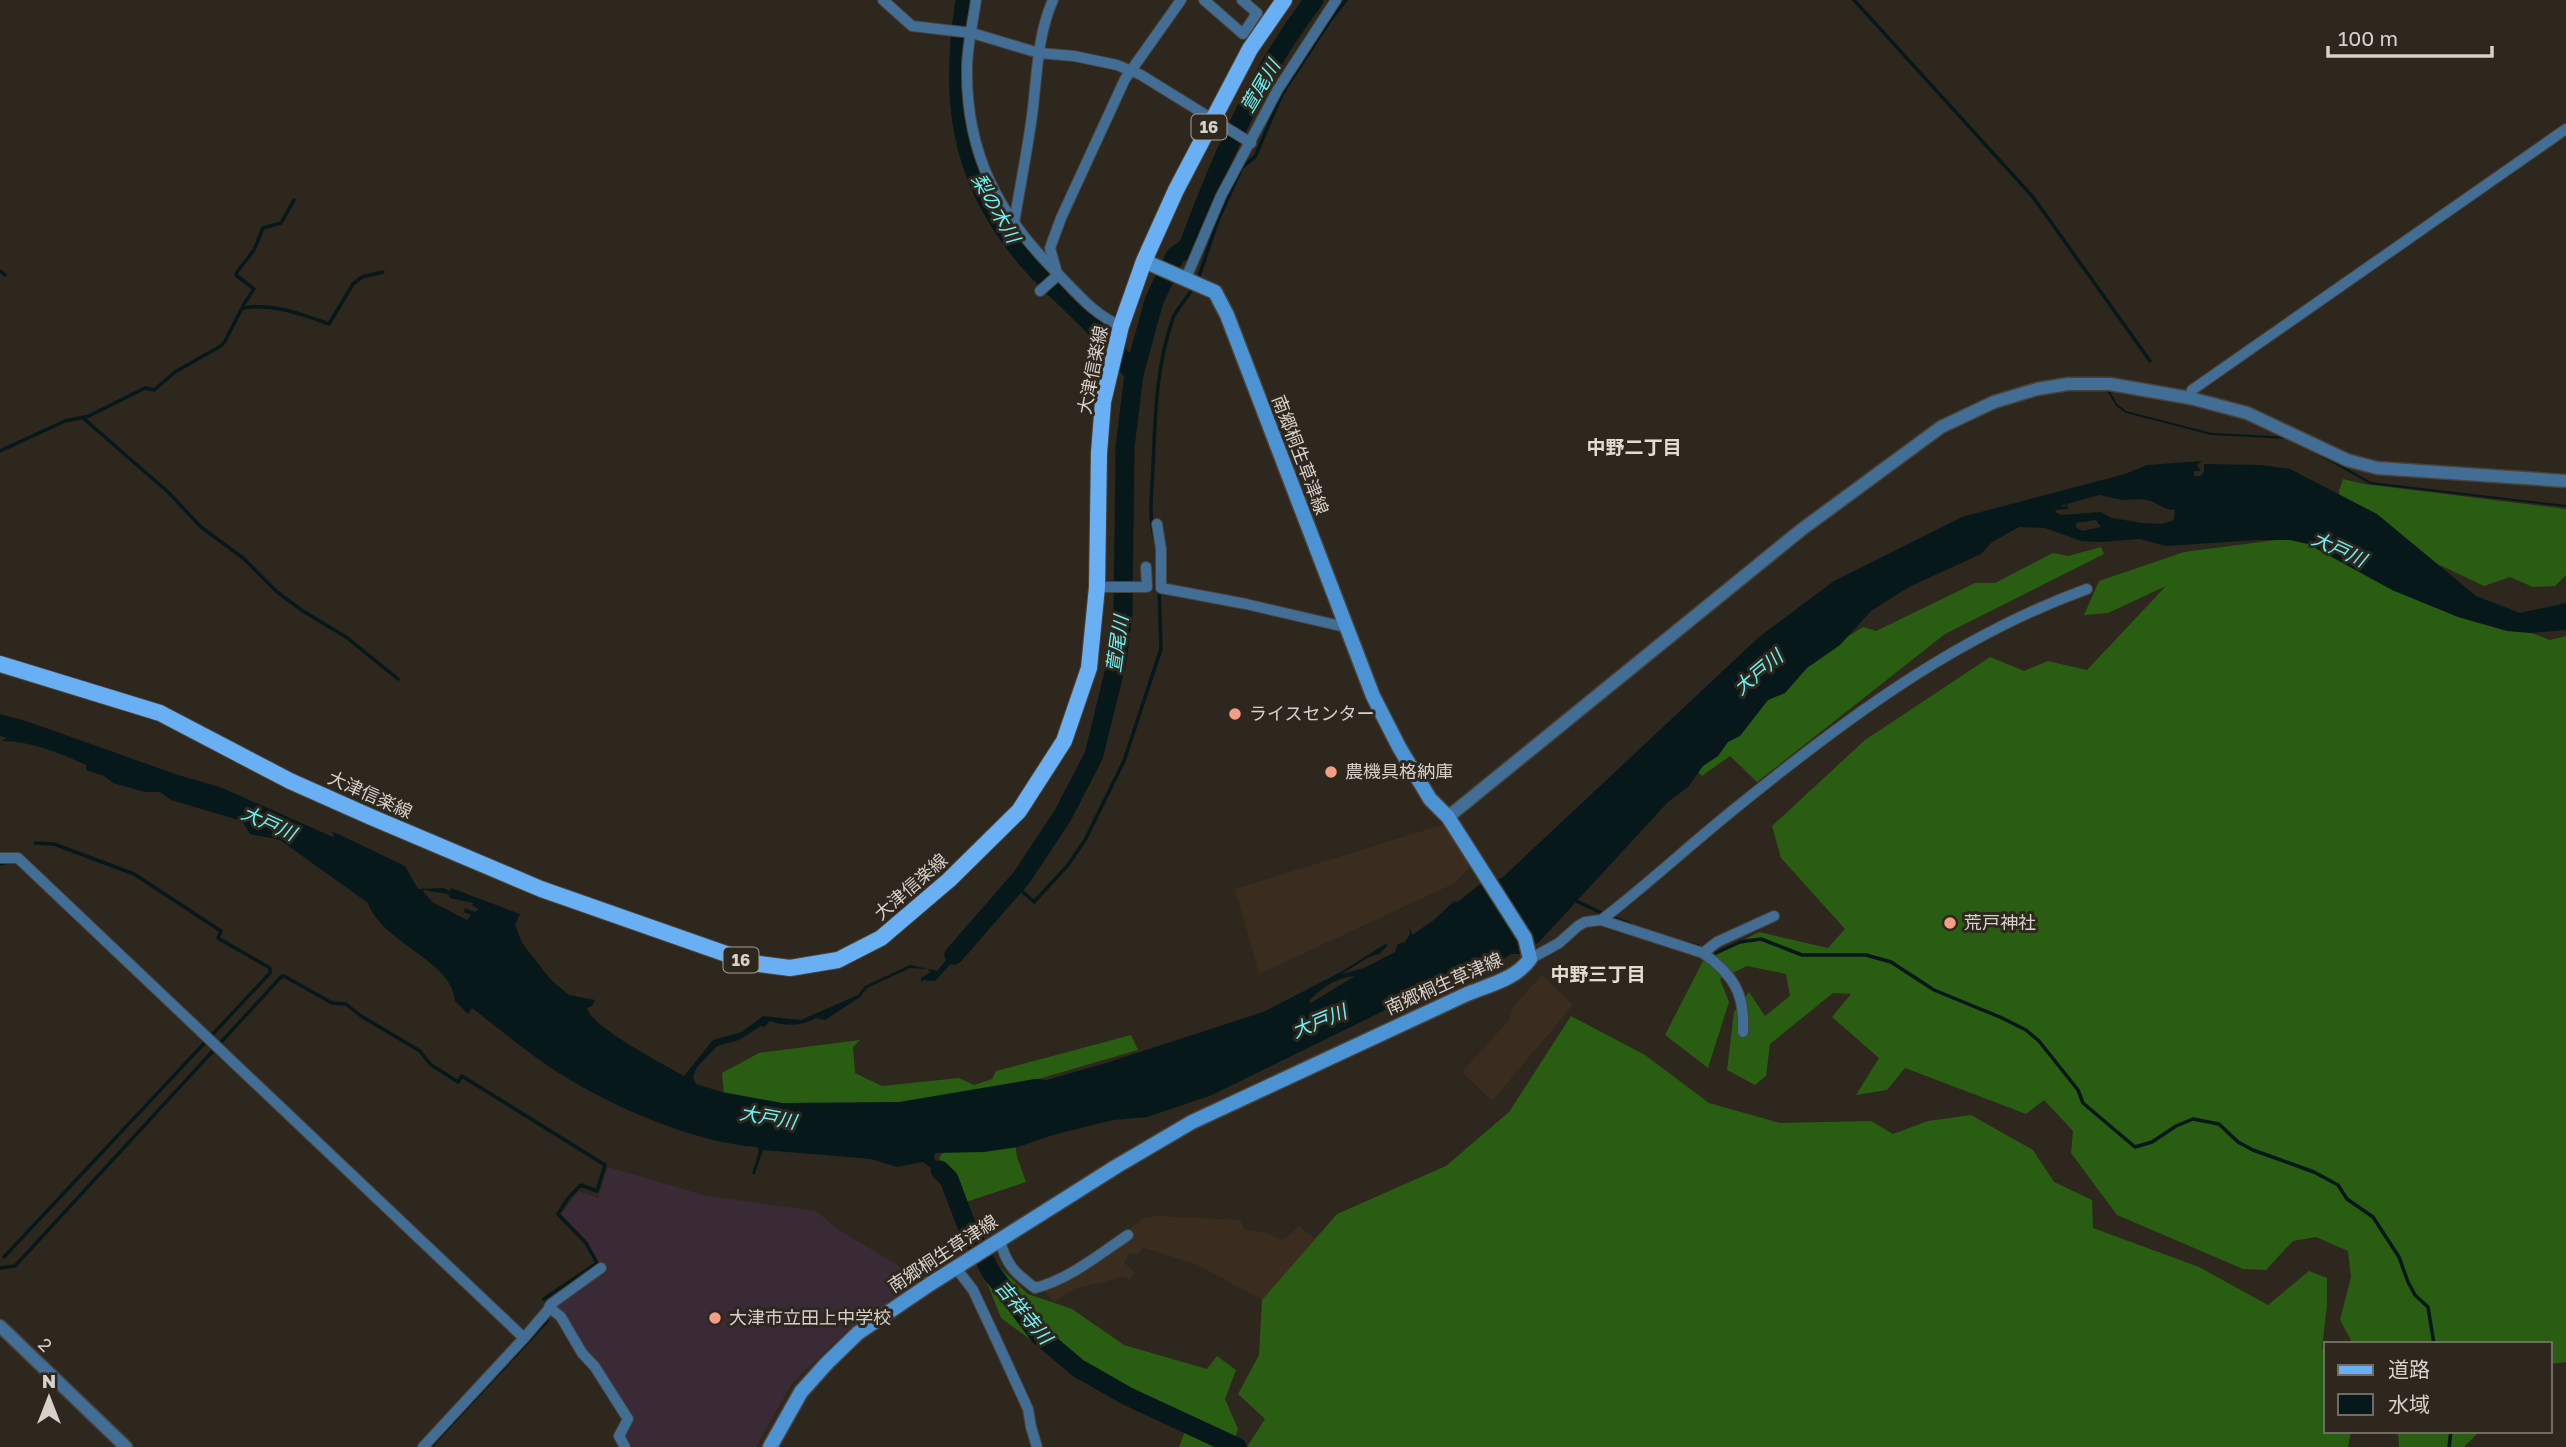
<svg xmlns="http://www.w3.org/2000/svg" width="2566" height="1447" font-family="'Golos Text','Noto Sans JP',sans-serif">
  <style>
    .industrial { fill: #3a2d1f }
    .education { fill: #3a2a35 }
    .forest { fill: #295d12 }
    .water { fill: #061819; fill-rule: evenodd }
    .lines { fill: none; stroke-linecap: round; stroke-linejoin: round }
    .stream { stroke: #061819; stroke-width: 3.5 }
    .river { stroke: #061819; stroke-width: 19 }
    .minor-casing { stroke: #494239; stroke-width: 12 }
    .tertiary-casing { stroke: #494239; stroke-width: 15 }
    .secondary-casing { stroke: #494239; stroke-width: 17 }
    .primary-casing { stroke: #494239; stroke-width: 18 }
    .minor { stroke: #426d95; stroke-width: 10 }
    .tertiary { stroke: #426d95; stroke-width: 12 }
    .secondary { stroke: #4c93d4; stroke-width: 14 }
    .primary { stroke: #68b0f3; stroke-width: 16 }
    .poi-dot { fill: #f49e86; stroke: #2e271d; stroke-width: 2.5 }
    .labels { text-anchor: middle; stroke-width: 6; stroke-linejoin: round; paint-order: stroke }
    .shield { fill: #2e271d; stroke: #a49e97; stroke-width: 2 }
    .shield-label { font-size: 16px; font-weight: bold; fill: #d6d1cb }
    .street-label { font-size: 18px; fill: #d6d1cb; stroke: #2e271d }
    .poi-label { font-size: 18px; fill: #d6d1cb; stroke: #2e271d; text-anchor: start }
    .water-label { font-size: 19px; font-style: italic; fill: #6bf4f8; stroke: #2e271d }
    .neighbourhood-label { font-size: 19px; font-weight: bold; fill: #e5dccf; stroke: #2e271d }
  </style>
  <rect width="100%" height="100%" fill="#2e271d"/>
  <path class="industrial" d="M1445 824 1470 867 1455 883 1259 974 1235 889Z
    M1542 975 1573 1005 1492 1101 1462 1072 1509 1020 1512 1008Z
    M1156 1216 1240 1220 1245 1230 1267 1233 1282 1241 1299 1226 1320 1243 1266 1302 1198 1265 1142 1247 1138 1255 1129 1253 1124 1263 1135 1272 1130 1280 1122 1276 1111 1280 1076 1288 1054 1302 1040 1286 1121 1235 1144 1218Z"/>
  <path class="education" d="M608 1167 707 1196 816 1211 836 1228 902 1268 910 1290 848 1330 792 1383 756 1447H630L623 1436 634 1418 556 1306 605 1272 587 1243 561 1215 578 1191 598 1198Z"/>
  <path class="forest" d="M2343 479 2364 484 2566 509V575L2555 586 2533 587 2510 577 2484 586 2442 566 2422 563 2340 502 2339 491Z
    M2300 537 2377 575 2550 640 2566 636V1362L2550 1364V1344H2353L2340 1320 2351 1277 2348 1251 2316 1237 2293 1241 2266 1270 2243 1269 2117 1215 2071 1153 2073 1131 2044 1100 2026 1114 1905 1068 1887 1090 1856 1095 1879 1058 1832 1017 1851 994 1833 993 1770 1044 1766 1076 1755 1085 1727 1070 1734 1012 1749 992 1765 1016 1790 996 1786 974 1747 966 1720 979 1729 1002 1708 1068 1665 1035 1703 961 1759 932 1828 948 1845 929 1781 858 1772 826 1865 740 1990 657 2024 671 2048 661 2087 670 2166 586 2108 613 2084 615 2099 581 2184 552Z
    M2101 547 2104 554 1945 634 1757 782 1730 756 1702 776 1693 767 1820 654 1863 627 1876 631 1975 583H1995L2053 553 2068 556Z
    M1571 1016 1645 1055 1709 1103 1780 1123 1871 1121 1893 1134 1928 1121 1971 1115 2033 1150 2054 1182 2092 1200 2093 1228 2199 1267 2268 1305 2309 1271 2327 1278V1305L2322 1348 2326 1353V1431H2351L2348 1447H1247L1265 1419 1238 1394 1259 1355 1262 1300 1337 1214 1446 1166 1509 1112Z
    M1131 1035 1138 1050 1004 1089 900 1105 782 1106 724 1096 722 1073 759 1053 860 1040 853 1047 855 1073 882 1086 959 1078 974 1085 992 1079 996 1071Z
    M1015 1143 1017 1157 1026 1182 966 1202 950 1190 939 1158 947 1146Z
    M999 1267 1028 1294 1072 1309 1124 1345 1207 1369 1217 1356 1236 1370 1225 1399 1238 1429 1232 1447H1179L1190 1418 1075 1372 1001 1318 986 1280Z
    M2398 1431H2480L2464 1447H2399Z"/>
  <path class="water" d="M2107 391H2110L2117 404 2126 411 2212 433 2292 437 2371 482 2566 505V507L2370 484 2290 439 2211 435 2126 413 2117 407Z
    M2202 461 2197 465 2201 471H2194V476H2201L2204 471V464L2262 465 2290 469 2377 514 2476 596 2520 613 2566 603V630L2530 633 2507 631 2458 617 2392 590 2308 544 2290 540H2257L2166 546 2139 539 2102 542 2081 541 2045 528 2019 527 1992 542 1981 554 1909 587 1871 611 1840 645 1807 668 1785 693 1768 700 1740 736 1728 742 1718 756 1703 766 1688 787 1668 802 1540 941 1523 954H1511L1498 963 1483 961 1441 979 1440 973 1412 997 1212 1095 1147 1117 1113 1120 1053 1135 1018 1147 984 1152 935 1153 934 1158 951 1179 955 1192 944 1178 923 1162 897 1167 871 1159 763 1150 755 1174H752L759 1151 757 1147C696 1143 615 1108 562 1075 531 1056 502 1031 472 1008L468 1014 455 1001C453 961 381 942 368 903L280 840 250 834 242 821 171 800 160 792H145L113 783 104 776 86 770V765C60 753 31 741 2 741L7 738 0 736V714L26 721 178 775 220 787 333 837 334 834 330 831 338 834 405 866 418 889 443 888 450 891 451 888 520 914 515 925 522 943 551 980 569 995 595 1000 592 1006 587 1008C591 1027 665 1065 684 1076L713 1040 742 1032 763 1016 801 1020 858 995 865 986 910 965 937 971 972 929 969 944 935 981 922 980 921 984V978L931 972 927 969 910 968 867 988 860 997 825 1020 816 1018C802 1026 786 1027 770 1021L764 1027 761 1026 739 1040 717 1046 697 1067 693 1077 696 1084 722 1092 782 1103 899 1102 1035 1079 1047 1080 1106 1063 1263 1012 1341 972 1385 944 1388 945 1379 954 1369 957 1342 974 1364 968 1395 952 1398 944 1405 942 1410 934 1409 926 1412 935 1434 920 1454 901 1458 902 1479 885 1502 878 1759 637 1834 581 1962 517 2125 474 2147 465ZM2099 495 2123 500 2141 499 2151 501 2167 509 2175 510 2174 520 2162 524 2142 523 2112 518 2101 512 2062 515 2055 512 2056 510 2068 509 2067 504 2064 507 2060 506ZM2096 520 2101 527 2082 531 2076 527V523ZM424 890 448 894 450 898 473 903 472 905 479 909 475 912 465 908 464 912 471 915 467 920 432 902 423 891ZM1355 976 1311 1003 1309 1001C1322 987 1336 978 1355 976Z"/>
  <g class="lines">
    <path class="stream" d="M1854 0 2033 197 2150 361
      M0 271 5 275
      M1198 279 1218 220 1242 167 1255 157 1282 94 1329 22 1346 0
      M243 308C273 303 301 314 329 324L353 284 362 277 383 272
      M83 418 168 492 201 527 243 558 277 592 303 611 346 637 398 679
      M0 451 65 421 89 416 145 388 154 390 175 372 219 347 224 343 244 304 254 289 236 275 237 272 254 250 263 228 281 223 294 200
      M1155 539C1148 516 1152 492 1153 468 1155 418 1156 366 1173 318 1176 310 1189 296 1194 286
      M0 864 5 863
      M1012 888 1022 891 1034 902 1068 865 1085 840 1124 761 1161 649 1159 588
      M1576 901 1604 914
      M1611 917 1630 924
      M1687 943 1698 946
      M1716 953 1740 942 1761 939 1802 955H1866L1891 962 1934 990 2000 1017 2026 1030 2039 1041 2078 1090 2083 1103 2135 1147 2152 1142 2176 1126 2193 1119 2219 1124 2238 1142 2253 1150 2314 1172 2338 1185 2347 1199 2373 1217 2399 1257 2408 1282 2415 1295 2428 1307 2434 1344
      M4 1257 270 973V968L218 938 221 931 134 874 54 844 35 843
      M0 1268 15 1266 281 977 284 976 332 1003 346 1004 361 1016 420 1051 430 1064 458 1082 462 1076 605 1165 597 1191 581 1185 569 1197 558 1214 586 1243 597 1263 544 1299
      M430 1447 547 1321
      M2449 1447 2451 1431"/>
    <path class="river" d="M965 0C950 96 958 174 1021 252 1046 283 1077 307 1103 336 1114 348 1124 361 1134 374
      M954 955 1022 877 1063 815 1094 755 1117 661 1123 613 1125 447 1134 374 1154 301 1175 256 1188 247C1221 158 1256 76 1314 0
      M940 1170 949 1179 966 1224 991 1272 1039 1335 1078 1368 1127 1396 1237 1447"/>
    <defs>
      <path id="minor" d="M883 0 912 26 972 33 1039 53 1074 56 1117 65 1141 75 1251 143
        M976 0C973 22 967 46 967 69 966 153 998 214 1056 272 1076 292 1094 315 1121 326
        M1204 0 1243 34 1257 13 1242 0
        M1014 223C1020 187 1027 152 1032 116 1037 78 1037 35 1053 0
        M1057 273 1050 248 1061 218 1125 79 1181 0
        M1186 278 1221 196 1278 89 1336 0
        M1040 291 1058 275
        M2190 398 2192 390 2566 129
        M1157 524 1161 549V588L1246 604 1345 627
        M1097 587H1147L1146 567
        M0 858H18L524 1338
        M1601 920 1703 953 1717 942 1774 916
        M1703 953C1734 975 1745 994 1743 1032
        M1530 959 1559 943 1578 926 1585 922 1601 920 1609 914C1651 881 1690 845 1732 811 1840 723 1954 637 2087 589
        M1000 1240C1006 1265 1015 1273 1035 1288 1068 1280 1100 1254 1128 1235
        M956 1268 973 1290 995 1337 1028 1409 1031 1427 1037 1447
        M549 1307 561 1317 582 1353 595 1367 628 1419 619 1436 625 1447
        M423 1447 524 1338 548 1310 551 1304 601 1268"/>
      <path id="tertiary" d="M1448 817 1801 530 1941 427 1994 402 2037 389 2068 384H2110L2190 398 2247 413 2347 460 2377 468 2566 481
        M0 1326 126 1447"/>
      <path id="secondary" d="M770 1447 801 1392 827 1363 858 1333 930 1284 1117 1166 1192 1122 1467 994C1489 985 1516 979 1530 959L1525 938 1448 817 1430 799 1399 747 1373 696 1227 315 1215 292 1144 261"/>
      <path id="primary" d="M0 664 160 713 290 781 371 817 541 889 752 963 790 968 838 960 881 938 949 880 1019 811 1064 741 1089 668 1097 587 1099 453 1103 402 1121 326 1144 261 1176 190 1250 49 1284 0"/>
    </defs>
    <use href="#minor" class="minor-casing"/>
    <use href="#tertiary" class="tertiary-casing"/>
    <use href="#secondary" class="secondary-casing"/>
    <use href="#primary" class="primary-casing"/>
    <use href="#minor" class="minor"/>
    <use href="#tertiary" class="tertiary"/>
    <use href="#secondary" class="secondary"/>
    <use href="#primary" class="primary"/>
  </g>
  <g class="poi-dot">
    <circle cx="1235" cy="714" r="7"/>
    <circle cx="1331" cy="772" r="7"/>
    <circle cx="1950" cy="923" r="7"/>
    <circle cx="715" cy="1318" r="7"/>
  </g>
  <g class="labels">
    <g class="shield">
      <rect x="1191.5" y="114.5" width="35" height="25" rx="5"/>
      <rect x="723.5" y="947.5" width="35" height="25" rx="5"/>
    </g>
    <g class="shield-label">
      <text x="1209" y="133">16</text>
      <text x="741" y="966">16</text>
    </g>
    <g class="street-label">
      <text transform="translate(1093 370) rotate(-79)" y="6">大津信楽線</text>
      <text transform="translate(1300 455) rotate(69)" y="6">南郷桐生草津線</text>
      <text transform="translate(370 795) rotate(24)" y="6">大津信楽線</text>
      <text transform="translate(911 887) rotate(-41)" y="6">大津信楽線</text>
      <text transform="translate(1444 984) rotate(-24)" y="6">南郷桐生草津線</text>
      <text transform="translate(943 1254) rotate(-33)" y="6">南郷桐生草津線</text>
      <text transform="translate(45 1345) rotate(44)" y="6">2</text>
    </g>
    <g class="poi-label">
      <text x="1249" y="720">ライスセンター</text>
      <text x="1345" y="778">農機具格納庫</text>
      <text x="1964" y="929">荒戸神社</text>
      <text x="729" y="1324">大津市立田上中学校</text>
    </g>
    <g class="water-label">
      <text transform="translate(1260 86) rotate(-59)" y="7">萱尾川</text>
      <text transform="translate(996 208) rotate(60)" y="7">梨の木川</text>
      <text transform="translate(2339 549) rotate(25)" y="7">大戸川</text>
      <text transform="translate(1117 644) rotate(-82)" y="7">萱尾川</text>
      <text transform="translate(1758 672) rotate(-40)" y="7">大戸川</text>
      <text transform="translate(269 823) rotate(24)" y="7">大戸川</text>
      <text transform="translate(1319 1021) rotate(-22)" y="7">大戸川</text>
      <text transform="translate(768 1117) rotate(10)" y="7">大戸川</text>
      <text transform="translate(1024 1312) rotate(50)" y="7">吉祥寺川</text>
    </g>
    <g class="neighbourhood-label">
      <text x="1634" y="454">中野二丁目</text>
      <text x="1598" y="981">中野三丁目</text>
    </g>
  </g>
  <rect x="2324" y="1342" width="228" height="91" fill="#2e271d" stroke="#716b63" stroke-width="2"/>
  <rect x="2338" y="1365" width="35" height="10" fill="#68b0f3" stroke="#716b63" stroke-width="2"/>
  <text x="2388" y="1377" font-size="21" fill="#d6d1cb">道路</text>
  <rect x="2338" y="1394" width="35" height="21" fill="#061819" stroke="#716b63" stroke-width="2"/>
  <text x="2388" y="1412" font-size="21" fill="#d6d1cb">水域</text>
  <g transform="translate(49 1398)" stroke="#2e271d" stroke-width="5" paint-order="stroke">
  <path d="M0-5L12 26L0 18L-12 26Z" fill="#d6d1cb"/>
  <text y="-10" font-size="19" font-weight="bold" text-anchor="middle" fill="#d6d1cb">N</text>
  </g>
  <path d="M2328 46v10h164v-10" fill="none" stroke="#d6d1cb" stroke-width="3.5"/>
  <text x="2338" y="46" font-size="21" fill="#d6d1cb" stroke="#2e271d" stroke-width="5" paint-order="stroke">100 m</text>
</svg>
